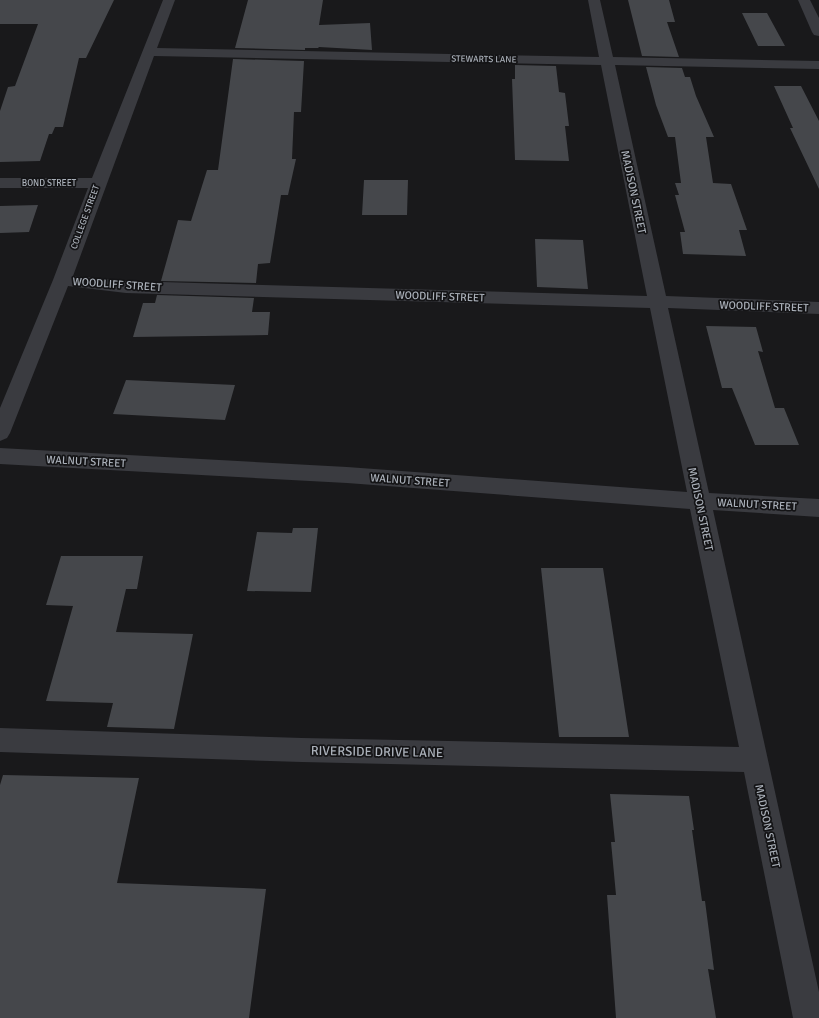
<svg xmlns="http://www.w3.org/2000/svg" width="819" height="1018" font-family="Signika,sans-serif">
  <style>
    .building { fill: #45474b }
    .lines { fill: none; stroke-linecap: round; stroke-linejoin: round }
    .minor { fill: #3a3b40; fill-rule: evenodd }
    .labels { text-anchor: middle; stroke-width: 3.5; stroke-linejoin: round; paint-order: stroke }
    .far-street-label { font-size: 9px; fill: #abb1ba; stroke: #141416 }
    .street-label { font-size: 11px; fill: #abb1ba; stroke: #141416 }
    .near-street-label { font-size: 13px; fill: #abb1ba; stroke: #141416 }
  </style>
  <rect width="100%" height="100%" fill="#19191b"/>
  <path class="building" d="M0 0H114L86 58H79L63 127H55L52 134H49L40 161 0 162V111L8 87 15 86 38 24H0Z
    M248 0H323L319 25 370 23 372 50 319 47 318 48H305V50L235 48Z
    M628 0H669L675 22H667L679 57 642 56Z
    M742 13H767L785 46H758Z
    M233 59 304 61 301 112H294L292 159H296L288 195H281L270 263 258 264 256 283 161 281 178 220 191 221 207 170H218Z
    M515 65 556 66 559 92 565 93 569 126H565L569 161 515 160 512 79H515Z
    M646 67 682 68 685 77H690L696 96 714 137H706L713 183 731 184 747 230H739L746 256 683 254 680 232H685L675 195H679L675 183H681L675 137H668L656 105Z
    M774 86H801L819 121V189L790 128H793Z
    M364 180H408L407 215H362Z
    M38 205 29 232 0 233V206Z
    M535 239 583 240 588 289 537 287Z
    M157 295 254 298 252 312H270L268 335 133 337 143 303H155Z
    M706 326 756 327 763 352 758 351 775 408H784L799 445H755L732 388H722Z
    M126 380 235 385 225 420 113 414Z
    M293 528H318L311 592 247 591 257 532 292 533Z
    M61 556H143L137 589H126L116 632 193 634 174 729 107 727 113 703 46 701 73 606 46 605Z
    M541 568H603L629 737H559Z
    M3 775 139 778 117 883 266 889 249 1018H0V785Z
    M610 794 689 796 694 830H692L702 901H705L714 970 708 969 716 1018H616L607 895H616L611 842H615Z"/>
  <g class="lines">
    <path class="minor" d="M163 0H175L157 48 599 57 588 0H600L613 57 819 61V69L615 65 666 296 819 302V314L668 308 709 493 819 499V517L713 510 819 992V1018H793L744 772 302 762 0 752V728L302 738 739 747 690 509 347 483 0 464V448L347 467 687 492 650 308 126 293 68 286 10 433 7 438 0 441V408L53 280 88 188H0V178H92ZM154 56 601 65 647 296 126 281 73 276Z
      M798 0H810L819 18V36L814 35 812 32Z"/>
  </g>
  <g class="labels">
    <g class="far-street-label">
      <text transform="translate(484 59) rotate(1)" y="3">STEWARTS LANE</text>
      <text x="49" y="186">BOND STREET</text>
      <text transform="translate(85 217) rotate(-70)" y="3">COLLEGE STREET</text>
    </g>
    <g class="street-label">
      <text transform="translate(634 192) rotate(78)" y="4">MADISON STREET</text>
      <text transform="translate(117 284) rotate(4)" y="4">WOODLIFF STREET</text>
      <text transform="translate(440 296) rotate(2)" y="4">WOODLIFF STREET</text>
      <text transform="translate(764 306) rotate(2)" y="4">WOODLIFF STREET</text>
      <text transform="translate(86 461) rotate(3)" y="4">WALNUT STREET</text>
      <text transform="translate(410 480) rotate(4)" y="4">WALNUT STREET</text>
      <text transform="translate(757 504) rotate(3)" y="4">WALNUT STREET</text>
      <text transform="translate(701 509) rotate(78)" y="4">MADISON STREET</text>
      <text transform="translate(768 826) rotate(78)" y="4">MADISON STREET</text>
    </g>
    <g class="near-street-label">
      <text transform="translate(377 751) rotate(1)" y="5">RIVERSIDE DRIVE LANE</text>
    </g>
  </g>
</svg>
